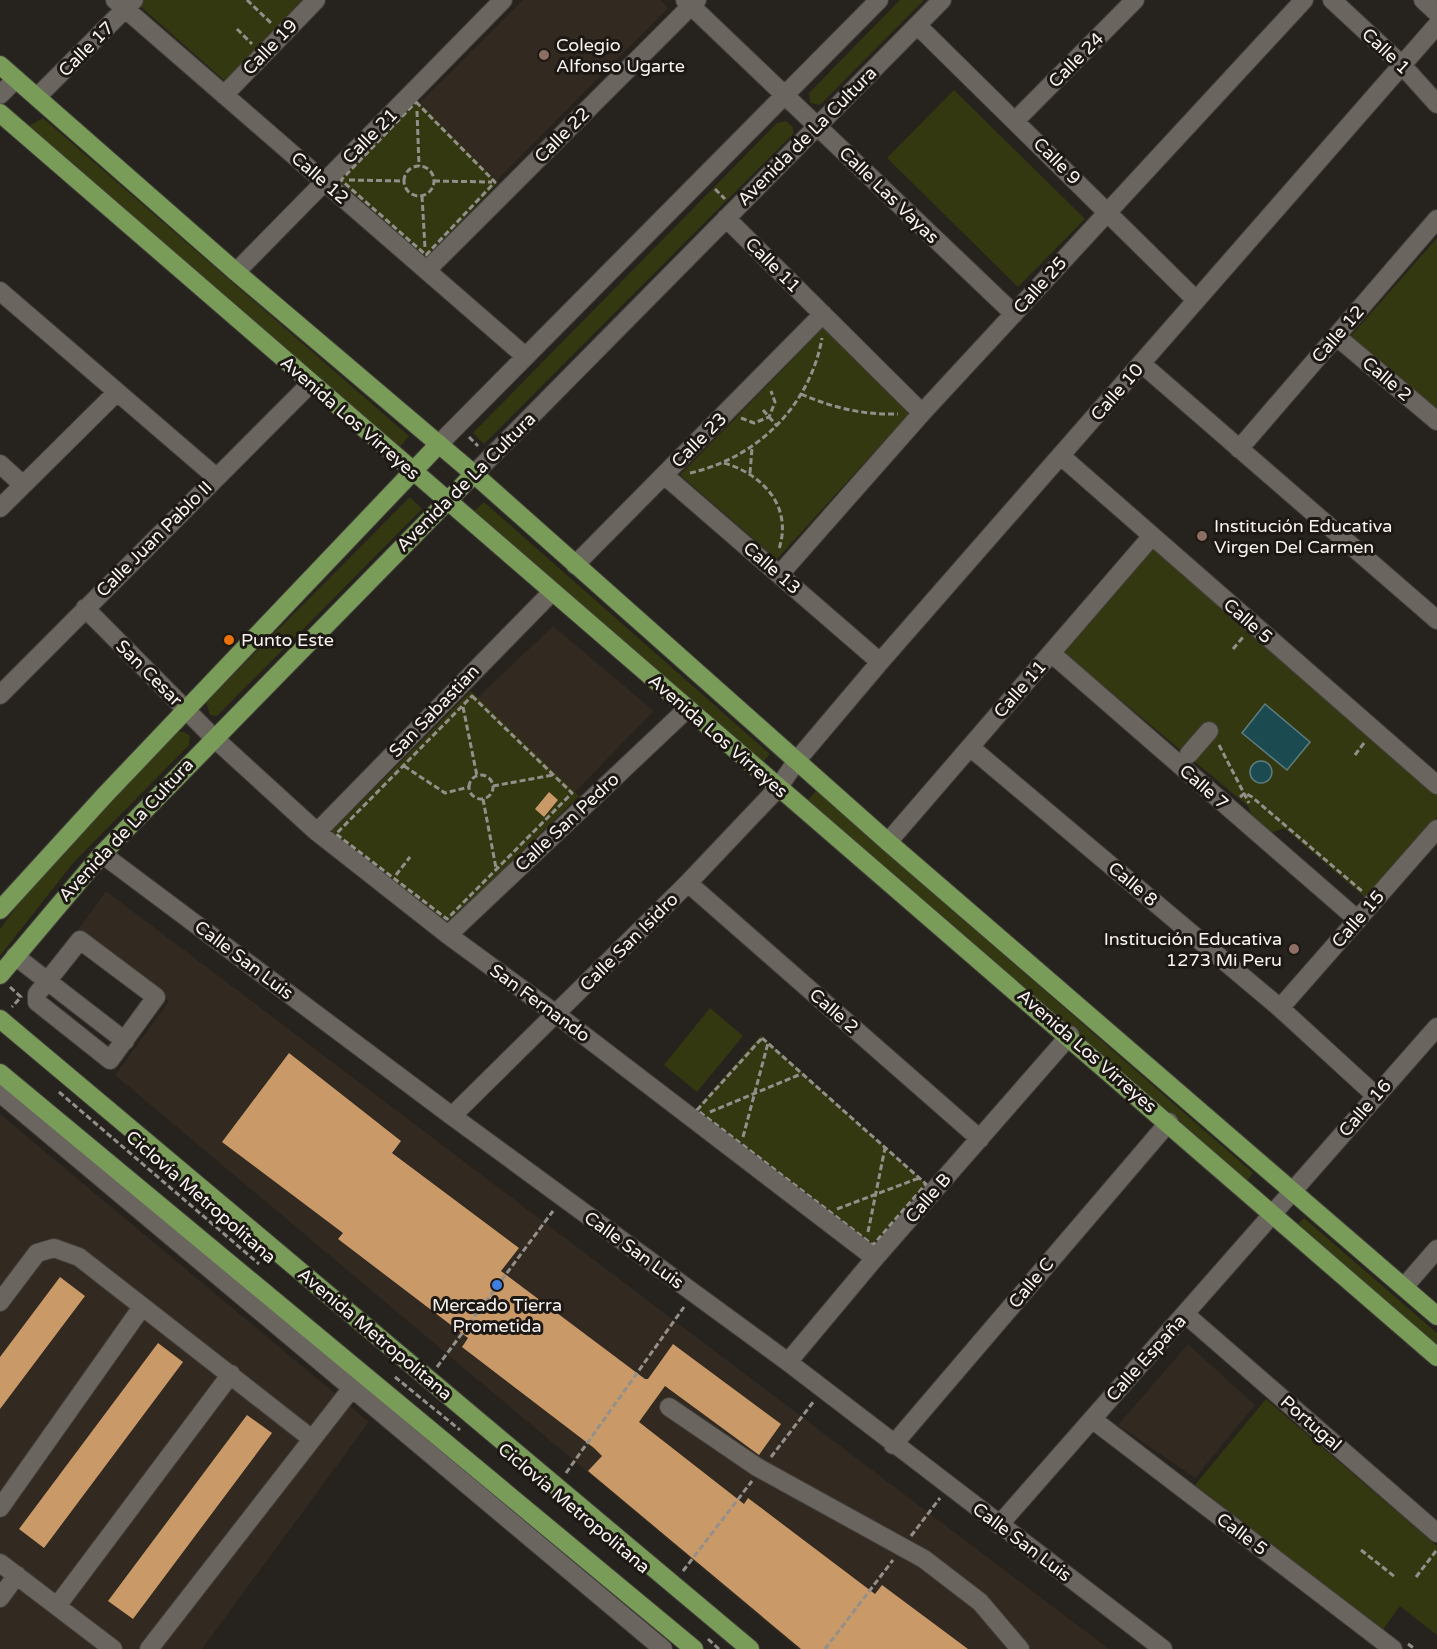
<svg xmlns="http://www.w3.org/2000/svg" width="1437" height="1649" font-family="'Varela Round',sans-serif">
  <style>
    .built { fill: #322920 }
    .green { fill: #343810 }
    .water { fill: #1b4b51; stroke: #5d7d81; stroke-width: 1.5 }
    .building { fill: #c99a68 }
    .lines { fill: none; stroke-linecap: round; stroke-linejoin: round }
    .minor-casing { stroke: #423e3a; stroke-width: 20 }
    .major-casing { stroke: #423e3a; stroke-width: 20 }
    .path { stroke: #93908c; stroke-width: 3; stroke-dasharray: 6 3; stroke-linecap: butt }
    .minor { stroke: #6b6560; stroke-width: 18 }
    .major { stroke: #799c59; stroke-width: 18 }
    .education-dot { fill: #8d6e63; stroke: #1d1814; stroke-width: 2 }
    .food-dot { fill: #e8710a; stroke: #1d1814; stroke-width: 2 }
    .shop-dot { fill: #3f7fe0; stroke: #1d1814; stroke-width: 2 }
    .labels { text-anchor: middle; stroke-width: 6; stroke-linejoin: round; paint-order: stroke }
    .poi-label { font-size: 18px; fill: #f6f3f0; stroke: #1d1814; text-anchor: start }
    .street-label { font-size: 18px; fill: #f6f3f0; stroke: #1d1814 }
  </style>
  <rect width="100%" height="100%" fill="#26221d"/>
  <path class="built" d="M523 0H660L668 8 496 181 419 103Z
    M553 626 654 711 574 793 477 698Z
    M106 891 1109 1649H798L115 1075 169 1001 77 931Z
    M0 1114 369 1422 202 1649H0Z
    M1188 1344 1255 1405 1195 1478 1118 1425Z"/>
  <path class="green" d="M145 0H306L226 82 140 6Z
    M900 0H924L820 105 810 103 809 93Z
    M954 90 1085 219 1018 287 887 158Z
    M416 99 498 183 426 258 338 180Z
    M43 118 409 436 397 450 25 128Z
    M786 121 792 126 794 133 484 444 473 433 777 123Z
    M1437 238V415L1349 338Z
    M823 328 909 414 777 559 680 475Z
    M410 497 422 509 217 716 210 715 206 702Z
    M484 502 770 754 761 764 471 514Z
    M1154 548 1437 792V817L1368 900 1284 828 1268 834 1254 822 1248 806 1064 653Z
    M471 691 579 796 446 925 331 832Z
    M178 732H184L190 736 189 745 73 863 0 956V929L51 860Z
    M816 791 1253 1173 1244 1184 805 803Z
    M710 1008 743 1036 697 1092 664 1065Z
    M761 1035 931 1188 871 1249 695 1110Z
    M1304 1218 1437 1333V1350L1294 1228Z
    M1266 1399 1437 1546V1635L1400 1606 1382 1631 1195 1485Z"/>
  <path class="water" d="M1265 704 1310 742 1287 770 1242 733Z
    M1250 772a11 11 0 1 1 22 0a11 11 0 1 1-22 0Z"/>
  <path class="building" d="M549 792 558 800 544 817 535 809Z
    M289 1053 401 1141 392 1153 519 1248 501 1271 645 1379H648L673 1344 781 1424 759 1455 665 1386 639 1422 744 1504 748 1498 875 1594 882 1585 968 1649H801L588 1471 602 1456 594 1448 462 1347 468 1338 338 1239 343 1233 222 1142Z
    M60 1277 85 1296 0 1409V1357Z
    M158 1343 183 1362 44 1548 19 1529Z
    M247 1415 272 1433 133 1619 108 1601Z"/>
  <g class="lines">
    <defs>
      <path id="minor" d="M115 0 525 356
        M685 0 1014 314
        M1332 0 1401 64 1437 104
        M1423 0 1437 13
        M917 25 1195 299
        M0 95 16 79
        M224 95 316 0
        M37 97 134 0
        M1016 120 1135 0
        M726 218 922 413
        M427 270 697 0
        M236 272 503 0
        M0 291 216 477
        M1336 336 1437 421
        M1142 364 1437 620
        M439 444 879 0
        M1239 449 1437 219
        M1061 456 1437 785
        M0 464 23 485
        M474 474 942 0
        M664 475 880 662
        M0 508 117 392
        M575 565 823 314
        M780 574 922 413 1304 0
        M85 608 213 737 317 832 448 935 556 1014 875 1258
        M1051 653 1358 920
        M0 695 310 384
        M970 747 1280 1008 1375 1095
        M1189 754 1209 731
        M317 832 552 592
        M888 842 1152 536
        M102 854 452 1116 788 1362 1163 1649
        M688 883 980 1139
        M448 935 687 709
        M80 940 156 997 110 1060 37 1002V994Z
        M15 956 125 1041
        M1280 1008 1437 829
        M0 1093 663 1649
        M452 1116 688 883 778 788 798 759 880 662 1437 25
        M1404 1287 1437 1249
        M0 1302 37 1253 54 1248 79 1257 312 1439
        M1185 1314 1437 1533
        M788 1362 875 1258 1070 1035
        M669 1407 757 1467 924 1559 980 1602 1020 1649
        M1092 1419 1393 1649
        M893 1445 1169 1122
        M0 1508 142 1307
        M999 1525 1437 1027
        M0 1563 113 1649
        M0 1598 17 1575
        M57 1606 231 1374
        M149 1649 352 1388"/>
      <path id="major" d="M0 65 236 272 474 474 888 842 1437 1316
        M0 113C476 531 961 939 1437 1357
        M0 910 105 795 439 444
        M0 975 102 854 474 474
        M0 1019 750 1649
        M0 1073 694 1649"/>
    </defs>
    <use href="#minor" class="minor-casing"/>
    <use href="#major" class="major-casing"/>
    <path class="path" d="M247 0 272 24
      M237 29 252 44
      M416 102 495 182 426 255 341 180Z
      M417 111 419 166
      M404 181a15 15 0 1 1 30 0a15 15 0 1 1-30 0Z
      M349 180 404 181
      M434 181 492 182
      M715 189 725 199
      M422 196 425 248
      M801 394C833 408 864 415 898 414
      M763 410 777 426
      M741 418 754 423 769 417 775 402 771 391
      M469 437 478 446
      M724 463C762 474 793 506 779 549
      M690 473C757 458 810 406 822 338
      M750 473 752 448
      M1233 649 1244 636
      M472 696 572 793 447 919 336 834Z
      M463 707 477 776
      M1219 745 1249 803
      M1355 755 1364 743
      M404 766 445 793 469 787
      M469 787a12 12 0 1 1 24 0a12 12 0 1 1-24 0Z
      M493 786 553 775
      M1240 797 1245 793 1252 797 1363 892
      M483 799 496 868
      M396 875 410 857
      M10 987 21 997 12 1007
      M762 1038 926 1184 873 1245 697 1110Z
      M59 1092 259 1264
      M710 1112 801 1074
      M743 1137 768 1043
      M837 1209 919 1178
      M868 1232 885 1148
      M437 1367 553 1211
      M395 1377 460 1430
      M771 1457 814 1401
      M566 1473 684 1307
      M911 1536 940 1498
      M1361 1550 1395 1577
      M683 1571 752 1481
      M1416 1577 1436 1551
      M708 1639 719 1649
      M1408 1644 1415 1649
      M825 1649 893 1560"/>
    <use href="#minor" class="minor"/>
    <use href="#major" class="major"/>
  </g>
  <g class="education-dot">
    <circle cx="544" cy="55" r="6"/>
    <circle cx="1202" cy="536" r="6"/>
    <circle cx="1294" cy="949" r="6"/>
  </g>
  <circle class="food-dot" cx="229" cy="640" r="6"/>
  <circle class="shop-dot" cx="497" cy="1285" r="6"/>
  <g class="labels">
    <g class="poi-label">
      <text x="556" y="51">Colegio<tspan x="556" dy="21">Alfonso Ugarte</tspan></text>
      <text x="1214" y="532">Institución Educativa<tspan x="1214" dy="21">Virgen Del Carmen</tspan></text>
      <text x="241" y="646">Punto Este</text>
      <text x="1282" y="945" text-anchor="end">Institución Educativa<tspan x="1282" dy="21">1273 Mi Peru</tspan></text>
      <text x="497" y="1311" text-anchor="middle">Mercado Tierra<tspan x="497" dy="21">Prometida</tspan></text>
    </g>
    <g class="street-label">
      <text transform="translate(270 47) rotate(-46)" y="6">Calle 19</text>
      <text transform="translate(86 49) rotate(-45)" y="6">Calle 17</text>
      <text transform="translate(1386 51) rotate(43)" y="6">Calle 1</text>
      <text transform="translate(1076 60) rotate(-45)" y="6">Calle 24</text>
      <text transform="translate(562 135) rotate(-45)" y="6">Calle 22</text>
      <text transform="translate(370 136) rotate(-45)" y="6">Calle 21</text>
      <text transform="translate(807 136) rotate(-45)" y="6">Avenida de La Cultura</text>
      <text transform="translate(1057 161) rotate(45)" y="6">Calle 9</text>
      <text transform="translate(320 178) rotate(41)" y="6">Calle 12</text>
      <text transform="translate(889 195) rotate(44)" y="6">Calle Las Vayas</text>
      <text transform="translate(773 265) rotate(45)" y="6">Calle 11</text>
      <text transform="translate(1040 285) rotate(-48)" y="6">Calle 25</text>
      <text transform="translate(1338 334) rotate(-49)" y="6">Calle 12</text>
      <text transform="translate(1387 379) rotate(40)" y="6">Calle 2</text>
      <text transform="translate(1117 392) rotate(-49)" y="6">Calle 10</text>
      <text transform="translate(350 418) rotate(41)" y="6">Avenida Los Virreyes</text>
      <text transform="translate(699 440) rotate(-45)" y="6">Calle 23</text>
      <text transform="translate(466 482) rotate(-45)" y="6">Avenida de La Cultura</text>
      <text transform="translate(154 539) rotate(-45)" y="6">Calle Juan Pablo II</text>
      <text transform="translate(772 568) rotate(41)" y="6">Calle 13</text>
      <text transform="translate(1248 621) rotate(41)" y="6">Calle 5</text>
      <text transform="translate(149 673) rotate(45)" y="6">San Cesar</text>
      <text transform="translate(1020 689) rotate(-49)" y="6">Calle 11</text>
      <text transform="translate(434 711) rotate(-46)" y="6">San Sabastian</text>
      <text transform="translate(718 736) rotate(41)" y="6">Avenida Los Virreyes</text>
      <text transform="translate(1204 787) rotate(41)" y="6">Calle 7</text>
      <text transform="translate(567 822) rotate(-43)" y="6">Calle San Pedro</text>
      <text transform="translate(126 830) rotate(-47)" y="6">Avenida de La Cultura</text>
      <text transform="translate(1133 884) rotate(40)" y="6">Calle 8</text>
      <text transform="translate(1358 919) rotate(-49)" y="6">Calle 15</text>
      <text transform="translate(629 942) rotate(-45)" y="6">Calle San Isidro</text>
      <text transform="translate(244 960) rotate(37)" y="6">Calle San Luis</text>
      <text transform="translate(540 1003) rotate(36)" y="6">San Fernando</text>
      <text transform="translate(834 1011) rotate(41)" y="6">Calle 2</text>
      <text transform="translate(1087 1051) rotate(41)" y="6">Avenida Los Virreyes</text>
      <text transform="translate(1365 1108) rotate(-49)" y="6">Calle 16</text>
      <text transform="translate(201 1197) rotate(41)" y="6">Ciclovía Metropolitana</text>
      <text transform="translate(928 1198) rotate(-49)" y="6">Calle B</text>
      <text transform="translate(634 1250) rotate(36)" y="6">Calle San Luis</text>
      <text transform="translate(1031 1283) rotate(-50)" y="6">Calle C</text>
      <text transform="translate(375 1334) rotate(40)" y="6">Avenida Metropolitana</text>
      <text transform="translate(1146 1358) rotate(-48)" y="6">Calle España</text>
      <text transform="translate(1311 1423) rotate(41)" y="6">Portugal</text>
      <text transform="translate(574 1508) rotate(40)" y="6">Ciclovía Metropolitana</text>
      <text transform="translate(1242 1534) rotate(37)" y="6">Calle 5</text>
      <text transform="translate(1022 1542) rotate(37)" y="6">Calle San Luis</text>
    </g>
  </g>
</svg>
